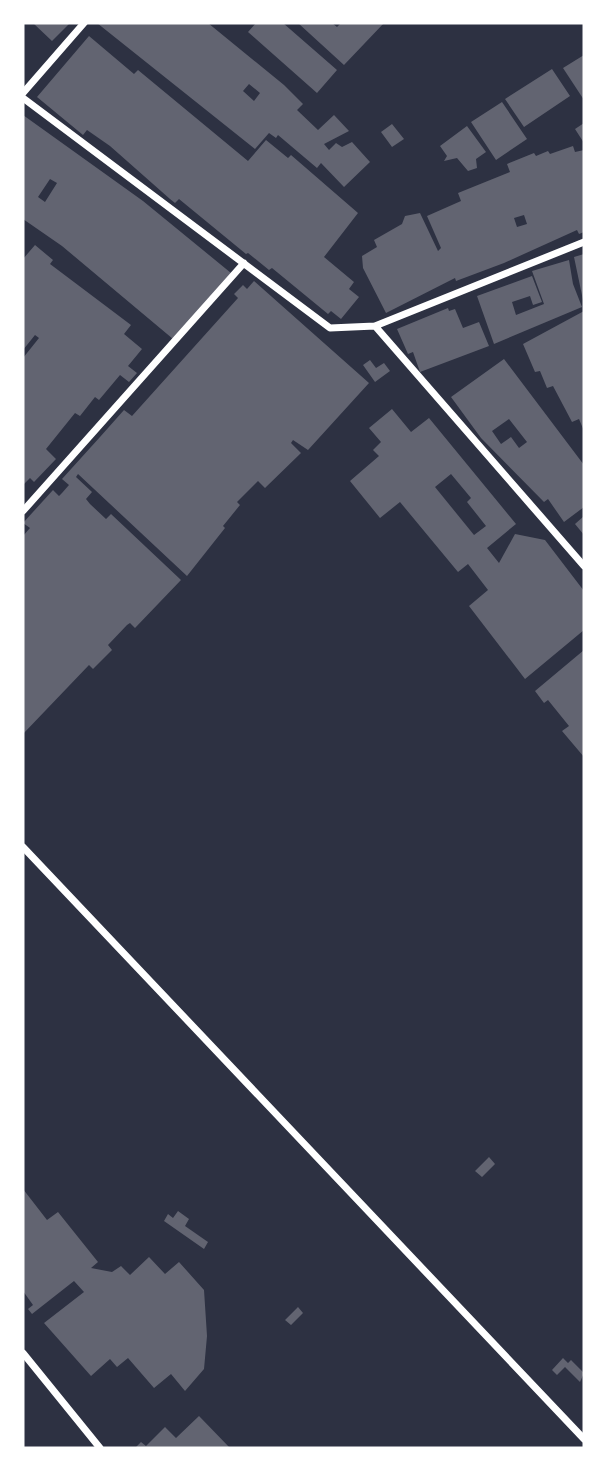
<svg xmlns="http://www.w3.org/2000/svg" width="607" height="1471" font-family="Inter,sans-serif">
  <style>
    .building { fill: #626471; fill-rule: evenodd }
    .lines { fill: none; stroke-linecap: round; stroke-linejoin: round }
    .minor { stroke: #fff; stroke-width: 7 }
  </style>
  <rect width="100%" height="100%" fill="#2d3142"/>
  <path class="building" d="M33 23H70L52 41Z
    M97 23H208L284 85 303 104 297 110 318 130 334 115 349 131 324 144 329 150 336 143 342 147 352 142 370 162 344 187 321 163 317 168 278 135 276 138 269 133 255 149ZM249 84 260 93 254 101 243 91Z
    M256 23H283L337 70 317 93 248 32Z
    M298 23H332L337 27 341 23H384L344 65Z
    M89 36 134 74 138 70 248 161 266 140 288 158 291 155 358 213 324 257 354 282 349 289 359 297 341 319 331 311 328 314 272 268 269 270 248 253 246 254 179 199 175 203 170 199 110 146 87 130 83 135 37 97Z
    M584 55V100L563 68Z
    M552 69 570 96 524 127 505 99Z
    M502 102 527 139 496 160 471 122Z
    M23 115 143 201 231 273 173 339 62 246 23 219ZM50 179 57 183 45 202 38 197Z
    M584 123V143L575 129Z
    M392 124 404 139 392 147 381 132Z
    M467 126 486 152 476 159 477 168 468 171 457 158 444 161 447 156 440 146Z
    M573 146 575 152 584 150V232L579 234 577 230 504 263 456 281 455 278 386 313 363 268 362 256 377 247 374 240 402 224 405 216 420 213 438 251 441 248 427 216 461 201 458 193 510 172 507 164 534 153 536 156 548 151 550 154ZM524 215 527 224 517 227 514 218Z
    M35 245 53 260 50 264 58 270 131 325 124 334 142 349 128 366 137 373 129 382 120 375 99 400 95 397 80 416 75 413 46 449 56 459 34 482 30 478 23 485V358L39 338 35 335 23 350V259Z
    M584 254V300H583L574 257Z
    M569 260 573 284 582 307 494 344 477 296 532 276 542 302 533 305 530 296 512 302 516 315 544 304 532 271Z
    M254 281 369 383 308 450 293 440 291 443 301 453 265 488 258 481 237 502 240 505 223 526 225 528 187 576 78 474 76 477 92 492 86 499 90 504 106 519 111 514 181 580 135 628 130 623 127 625 108 645 112 650 93 669 89 665 23 734V536L30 528 23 523 53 490 59 496 62 493 69 485 62 479 100 437 124 410 132 416 238 298 234 294 243 285 247 289Z
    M448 308 449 311 455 309 463 328 479 322 489 346 420 372 413 352 408 354 397 329Z
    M584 311V431L579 419 572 422 553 386 547 388 540 371 535 372 523 344Z
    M504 359 584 465V507L564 522 548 499 544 502 481 438 451 397ZM509 419 527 442 519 448 511 437 501 444 492 431Z
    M370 360 376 368 384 363 390 371 375 382 363 365Z
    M392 409 411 432 429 418 516 524 487 548 499 563 515 534 545 540 584 591V630L525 679 469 606 488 590 468 564 458 572 400 502 380 518 350 481 379 456 373 450 381 442 369 428ZM451 474 471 498 467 502 486 526 474 535 435 487Z
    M584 516V535L575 524Z
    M584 650V757L562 731 569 726 548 700 544 703 535 691Z
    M489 1157 495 1164 482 1177 475 1171Z
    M23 1189 47 1220 58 1212 98 1262 91 1268 112 1272 121 1266 130 1275 149 1257 165 1274 179 1262 204 1290 207 1336 204 1369 185 1391 171 1374 154 1388 128 1358 117 1367 110 1359 91 1376 44 1323 84 1292 74 1281 32 1314 28 1309 33 1305 23 1291Z
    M178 1211 189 1219 185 1226 208 1242 204 1249 164 1221 168 1214 173 1218Z
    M298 1307 303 1313 291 1325 285 1320Z
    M563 1358 568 1363 571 1360 584 1373 580 1382 565 1367 557 1375 552 1370Z
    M199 1416 230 1448H135L141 1442 146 1446 165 1427 176 1438Z"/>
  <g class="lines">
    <path class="minor" d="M23 93 84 23
      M23 98 330 328 375 326 584 242
      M375 326 584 566
      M23 511 244 263
      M23 847 584 1439
      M23 1353 100 1448"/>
  </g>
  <rect width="607" height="1471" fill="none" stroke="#ffffff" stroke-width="49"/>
</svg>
